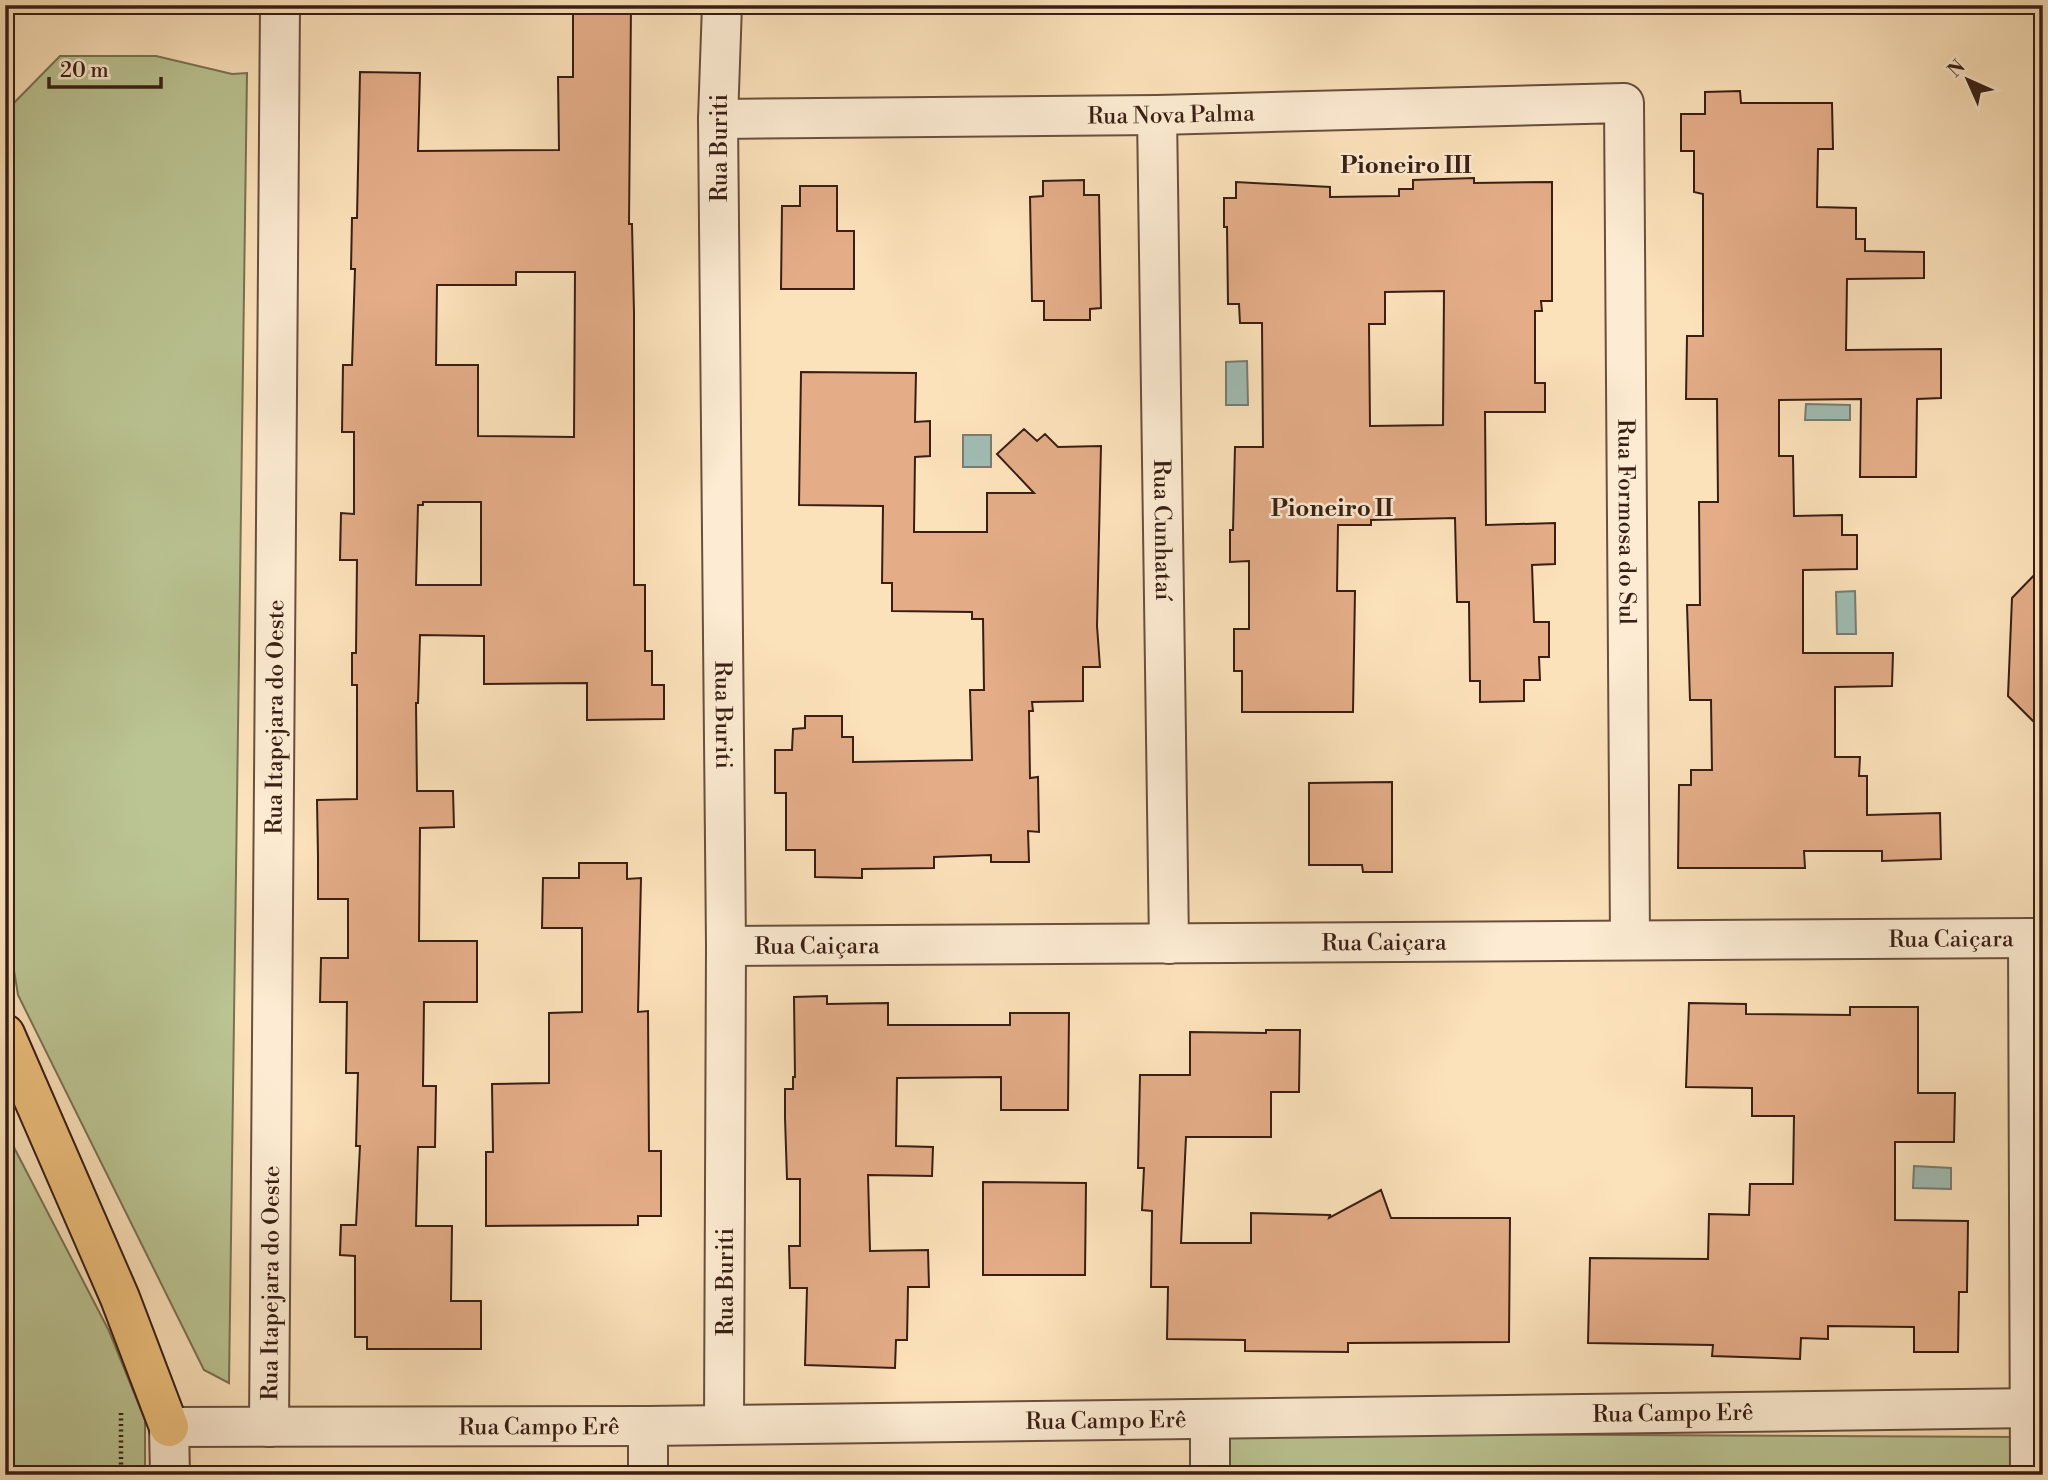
<svg xmlns="http://www.w3.org/2000/svg" width="2048" height="1480" font-family="'Libre Bodoni',serif">
  <style>
    .green { fill: #bbc493; stroke: #7a7154; stroke-width: 2 }
    .water { fill: #a0bdb4; stroke: #767d74; stroke-width: 2 }
    .building { fill: #e4ad88; stroke: #381e14; stroke-width: 2; fill-rule: evenodd }
    .lines { fill: none; stroke-linecap: round; stroke-linejoin: round }
    .minor-casing { stroke: #694f3e; stroke-width: 42 }
    .highway-casing { stroke: #381e14; stroke-width: 42 }
    .path { stroke: #381e14; stroke-width: 4.5; stroke-dasharray: 2 3.5; stroke-linecap: butt }
    .minor { stroke: #fdecd3; stroke-width: 38 }
    .highway { stroke: #eec17e; stroke-width: 38 }
    .labels { text-anchor: middle; stroke-width: 5; stroke-linejoin: round; paint-order: stroke }
    .street-label { font-size: 23px; fill: #381e14; stroke: #fdecd3 }
    .neighbourhood-label { font-size: 24px; font-weight: bold; fill: #381e14; stroke: #fdecd3 }
  </style>
  <rect width="100%" height="100%" fill="#fce2bb"/>
  <filter id="stains"><feTurbulence type="fractalNoise" baseFrequency=".00286" numOctaves="4"/><feColorMatrix values="0 0 0 0 .2 0 0 0 0 .09 0 0 0 0 .02 0 0 0 .5 -.17"/></filter>
  <radialGradient id="worn" r=".72"><stop offset=".6" stop-color="#630" stop-opacity="0"/><stop offset="1" stop-color="#630" stop-opacity=".3"/></radialGradient>
  <path class="green" d="M60 56H156L232 74 247 73 229 1383 204 1370 18 995 5 915V112Z
    M5 1130 109 1331 145 1420V1475H5Z
    M1222 1433 2019 1437 2020 1475H1222Z"/>
  <path class="water" d="M1247 361 1248 405H1226V362Z
    M1806 404 1850 405V420H1805Z
    M963 435H991V467H963Z
    M1855 591 1856 634H1837L1836 592Z
    M1914 1166 1951 1168V1189L1913 1188Z"/>
  <path class="building" d="M573 5H631L629 224H632L634 313V585H645V651H652V685H664V719L587 720V683L484 684V636L420 635 418 703H416L417 791H453L454 827 420 828 419 941H477V1002H424L423 1086H436L435 1147H418L416 1226H452L451 1301H481V1349H367V1337H355V1256L340 1255 341 1225H356L360 1146H356L358 1073H346L347 1002H320L321 958H348V899H318V856L317 800 357 799V685H352V653H356L357 560H340L341 513 354 514V432H342L343 365H352L355 269H351L352 218H357L360 72 420 73 418 151 559 150 558 77H573ZM516 272H575L574 437 478 436V365H436L437 285H516ZM423 502H481V585H416L418 505H423Z
    M1740 91 1741 103H1832L1833 149H1818L1817 207 1856 208V239H1865V251L1924 252V278L1847 279 1846 350 1941 349V398L1917 399 1916 477H1860L1861 399 1779 400V456H1793L1794 516 1842 515V535H1857V569L1803 570V653H1893L1892 686 1835 687V757H1860L1859 776H1867V815L1940 813 1941 859 1882 861V851H1804L1805 868H1678L1679 785H1691V770H1712L1711 700H1690L1687 605H1700L1699 502H1718L1717 399H1686L1687 336H1703V194L1694 192V151H1681V114H1705V92Z
    M1474 178V183L1552 182V301H1541L1542 311H1535V383H1545V412H1485L1486 525 1555 523V564L1532 565 1534 622H1549V657H1539L1540 680H1524V701L1480 702V681H1470L1469 602H1457L1455 518 1371 520V525H1338L1337 591H1355L1353 712H1242V671H1234V629H1249V561L1230 562V530H1233L1235 447H1263L1262 323H1240L1239 304H1228L1227 227H1224V198H1236V182L1330 187V197L1399 196V189H1413V180ZM1444 291 1443 425 1370 426 1369 324H1385V292Z
    M1084 180V195H1099L1101 308 1090 309V320H1044V301H1032L1030 197 1043 196V181Z
    M800 186H837V231H854V289H781L782 206H800Z
    M801 372 916 373 915 422 930 421V456L915 457 914 532H987V493H1034L997 454 1024 429 1037 441 1045 434 1058 447 1101 446 1097 626 1100 667H1083V701L1032 702 1033 711H1029L1030 778 1038 777 1039 832 1028 831 1029 862H991V855L934 857V868L862 869V878L815 877V850H786V793H775V750H792L793 729 805 728V716H842V737H853V762L972 760 970 690H984L983 619H972V612L892 611V583H882L883 506 799 505Z
    M2043 566V731L2008 696 2012 598Z
    M1392 782V872H1363L1362 865H1309V783Z
    M579 863H627V879L641 878 638 1012 648 1011 649 1151H661V1216H638V1225L486 1226V1152H493L492 1084 549 1083V1013L582 1012V928H542L543 878H579Z
    M827 996V1004L888 1003V1025H1010V1013H1069L1068 1110H1001V1077L897 1078 896 1146 933 1147 932 1176 868 1175 870 1251 928 1250 929 1287H908L907 1340H896L895 1368 805 1365 807 1288H790L789 1246H800V1179H787L785 1118V1089H793V1077H795L794 997Z
    M1689 1003 1746 1004V1014L1850 1015V1007H1918V1093H1955L1954 1142H1895V1220L1968 1221 1967 1292H1959L1958 1352H1914V1327L1828 1326V1339L1801 1338 1800 1359 1712 1356 1713 1345 1588 1343 1590 1258 1708 1259 1709 1214 1749 1215 1750 1184H1793L1794 1116H1752V1088L1686 1087Z
    M1266 1030H1300L1299 1092H1271V1137H1186L1181 1243H1251V1213L1330 1215 1329 1218 1381 1190 1391 1218H1510L1509 1342 1348 1343V1352L1245 1351V1340L1167 1339 1168 1287H1151L1152 1211 1142 1210 1144 1168H1138L1140 1075H1190V1032L1266 1033Z
    M983 1182 1086 1183 1085 1275H983Z"/>
  <g class="lines">
    <defs>
      <g id="minor">
        <path id="s1" d="M722 5 718 119 726 946 724 1425"/>
        <path id="s2" d="M1157 115 1169 944"/>
        <path id="s3" d="M718 119 1157 115 1624 103 1630 938"/>
        <path d="M2028 938 2030 1475"/>
        <path id="s4" d="M726 946 2043 938"/>
        <path d="M1210 1419V1475"/>
        <path d="M648 1426V1475"/>
        <path id="s5" d="M269 1427 280 5"/>
        <path id="s6" d="M170 1475 169 1427 648 1426 2043 1408"/>
      </g>
      <path id="highway" d="M5 1034 120 1298 169 1427"/>
    </defs>
    <use href="#minor" class="minor-casing"/>
    <use href="#highway" class="highway-casing"/>
    <path class="path" d="M121 1413V1475"/>
    <use href="#minor" class="minor"/>
    <use href="#highway" class="highway"/>
  </g>
  <g class="labels">
    <g class="street-label">
      <text dy="8" stroke="none"><textPath href="#s3" startOffset="453">Rua Nova Palma</textPath></text>
      <text transform="translate(719 148) rotate(-90)" y="8">Rua Buriti</text>
      <text dy="8" stroke="none"><textPath href="#s3" startOffset="1325">Rua Formosa do Sul</textPath></text>
      <text dy="8" stroke="none"><textPath href="#s2" startOffset="415">Rua Cunhataí</textPath></text>
      <text dy="8" stroke="none"><textPath href="#s1" startOffset="710">Rua Buriti</textPath></text>
      <text dy="8" stroke="none"><textPath href="#s5" startOffset="710">Rua Itapejara do Oeste</textPath></text>
      <text dy="8" stroke="none"><textPath href="#s4" startOffset="1225">Rua Caiçara</textPath></text>
      <text dy="8" stroke="none"><textPath href="#s4" startOffset="658">Rua Caiçara</textPath></text>
      <text dy="8" stroke="none"><textPath href="#s4" startOffset="91">Rua Caiçara</textPath></text>
      <text transform="translate(725 1282) rotate(-90)" y="8">Rua Buriti</text>
      <text dy="8" stroke="none"><textPath href="#s5" startOffset="144">Rua Itapejara do Oeste</textPath></text>
      <text dy="8" stroke="none"><textPath href="#s6" startOffset="1552">Rua Campo Erê</textPath></text>
      <text dy="8" stroke="none"><textPath href="#s6" startOffset="985">Rua Campo Erê</textPath></text>
      <text dy="8" stroke="none"><textPath href="#s6" startOffset="418">Rua Campo Erê</textPath></text>
    </g>
    <g class="neighbourhood-label">
      <text x="1406" y="173">Pioneiro III</text>
      <text x="1332" y="516">Pioneiro II</text>
    </g>
  </g>
  <rect width="2048" height="1480" fill="none" stroke="#fce2bb" stroke-width="28"/>
  <rect x="7" y="7" width="2034" height="1466" fill="none" stroke="#381e14" stroke-width="3.5"/>
  <rect x="14" y="14" width="2020" height="1452" fill="none" stroke="#381e14" stroke-width="2"/>
  <g transform="translate(1968 80) rotate(315)" stroke="#fdecd3" stroke-width="5" paint-order="stroke">
  <path d="M0-5L12 26L0 18L-12 26Z" fill="#381e14"/>
  <text y="-10" font-size="19" font-weight="bold" text-anchor="middle" fill="#381e14">N</text>
  </g>
  <path d="M49 77v10h112v-10" fill="none" stroke="#381e14" stroke-width="3.5"/>
  <text x="60" y="77" font-size="21" fill="#381e14" stroke="#fdecd3" stroke-width="5" paint-order="stroke">20 m</text>
  <rect width="100%" height="100%" filter="url(#stains)"/>
  <rect width="100%" height="100%" fill="url(#worn)"/>
</svg>
